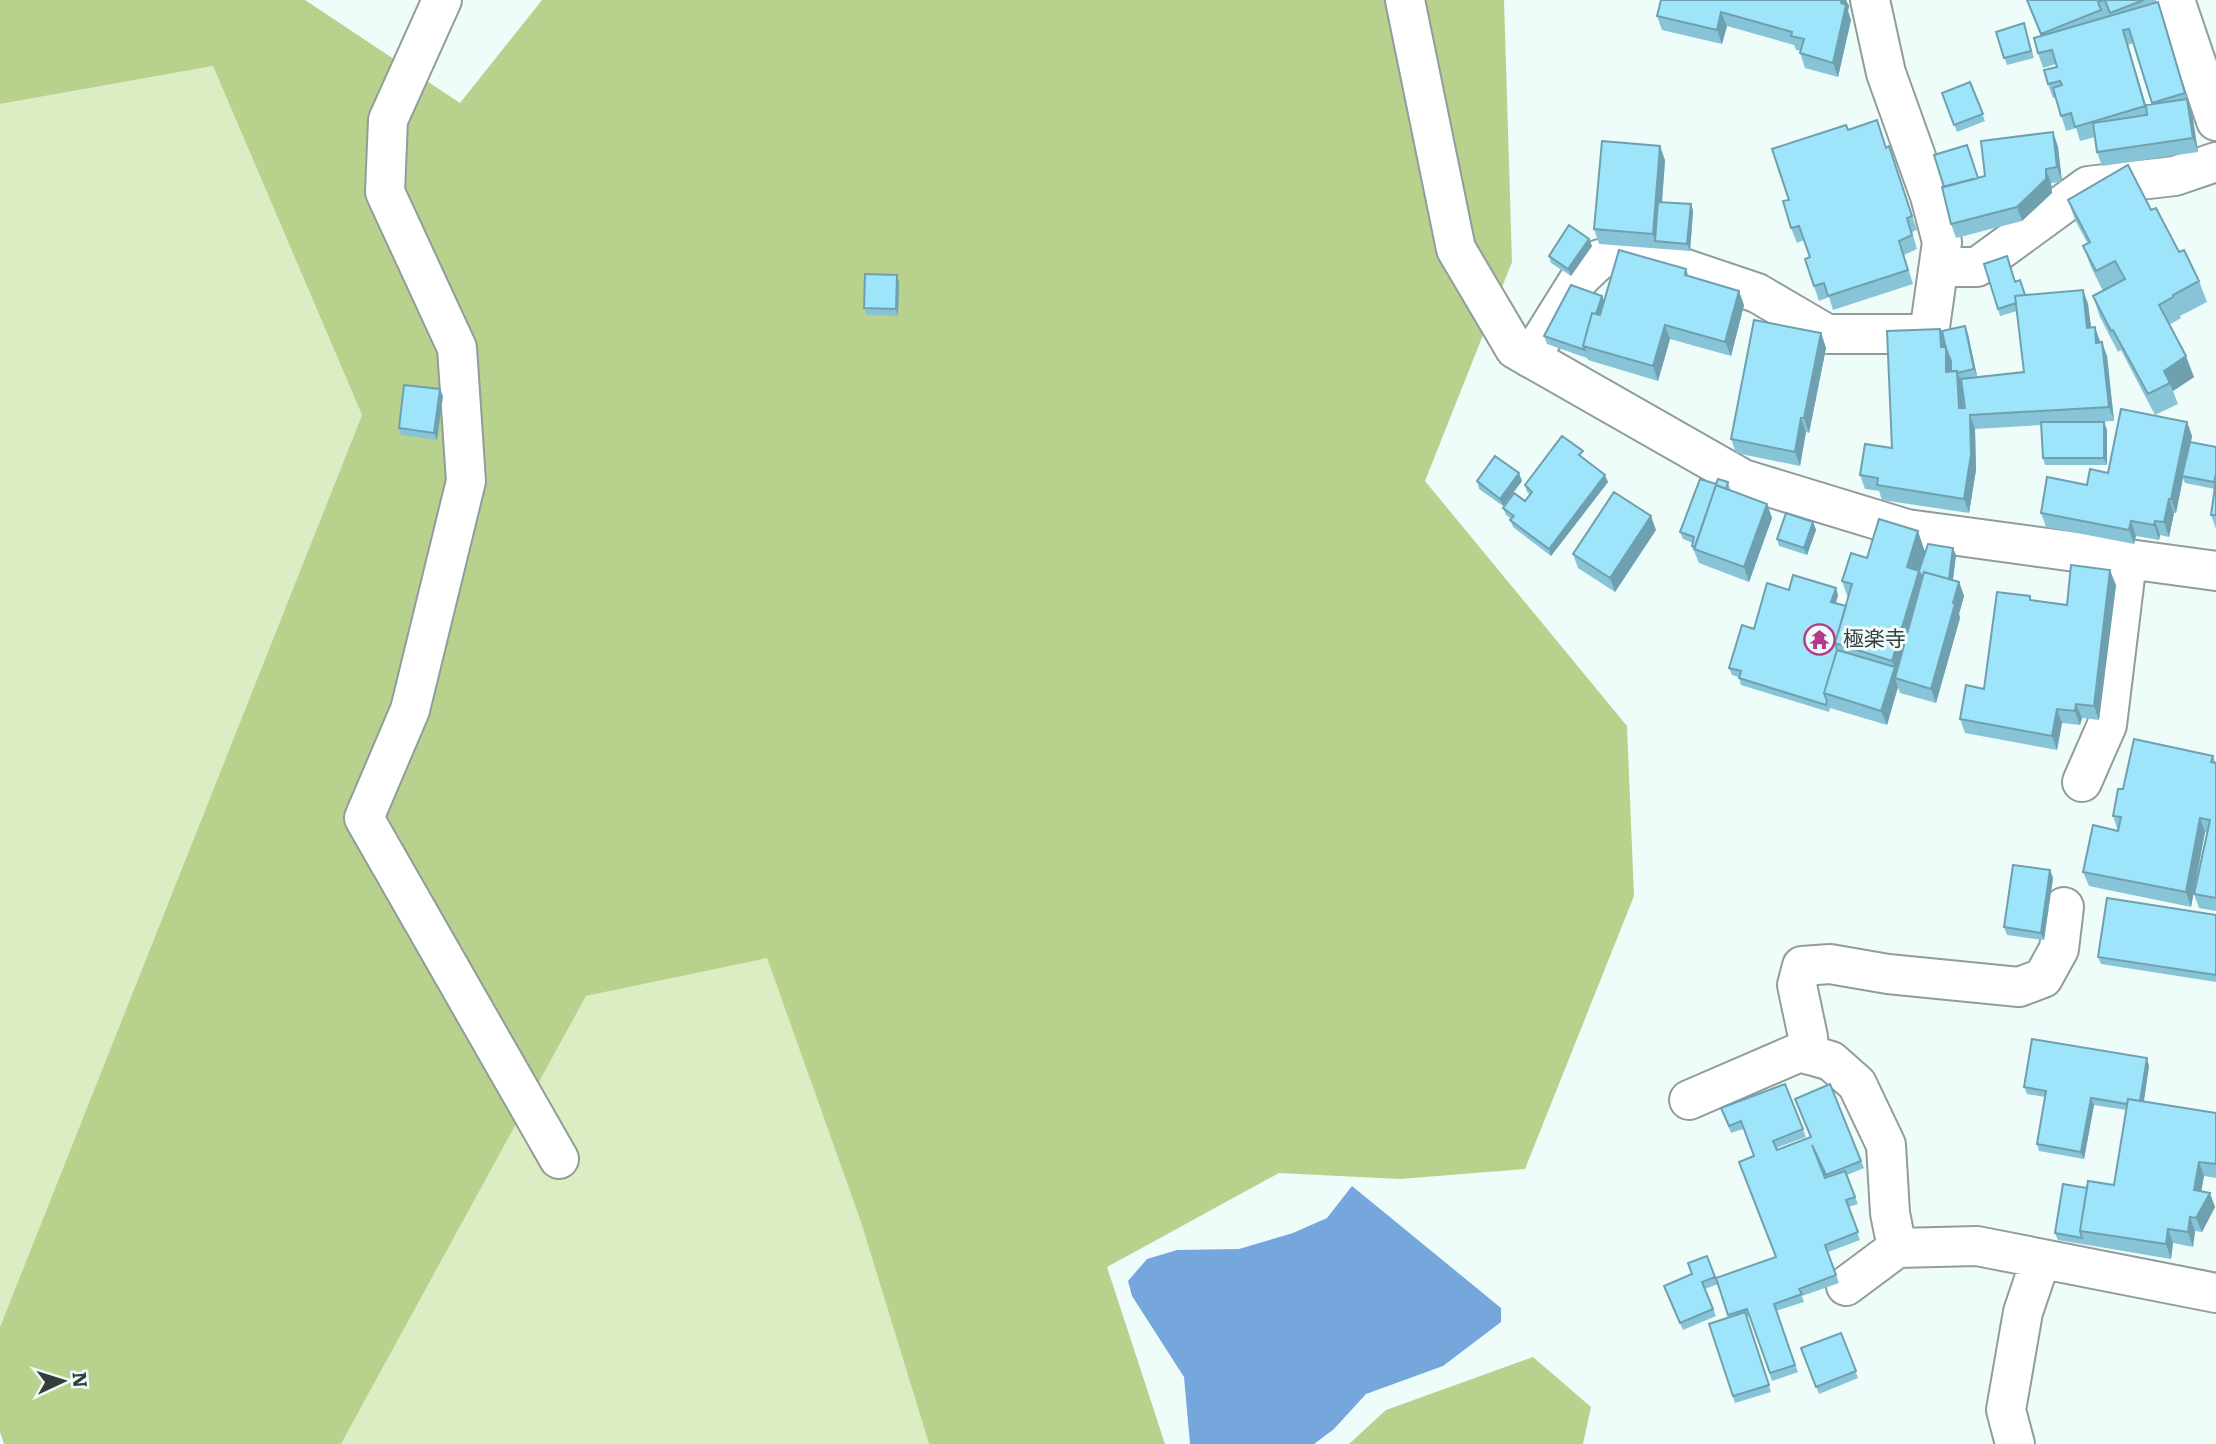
<svg xmlns="http://www.w3.org/2000/svg" width="2216" height="1444" font-family="Literata,'Noto Sans JP',serif">
  <style>
    .green { fill: #ddedc3 }
    .forest { fill: #b8d18d }
    .water { fill: #75a6dc }
    .lines { fill: none; stroke-linecap: round; stroke-linejoin: round }
    .street-casing { stroke: #909d9b; stroke-width: 42 }
    .street { stroke: #fff; stroke-width: 38 }
    .wall { fill: #88c4d7; fill-rule: evenodd }
    .shaded-wall { fill: #6fa0af }
    .building { fill: #9ee4fa; stroke: #6fa0af; stroke-width: 2 }
    .labels { text-anchor: middle; stroke-width: 6; stroke-linejoin: round; paint-order: stroke }
    .poi-label { font-size: 21px; fill: #383d3c; stroke: #eefcfa; text-anchor: start }
  </style>
  <rect width="100%" height="100%" fill="#eefcfa"/>
  <path class="green" d="M213 66 362 415 0 1327V104Z
    M767 957 861 1222 929 1444H341L586 996Z"/>
  <path class="forest" d="M0 0H305L460 103 542 0H1504L1512 262 1425 481 1627 726 1634 896 1525 1169 1400 1179 1279 1173 1107 1267 1165 1444H929L861 1222 767 958 586 996 341 1444H4L0 1432V1327L362 415 213 66 0 104Z
    M1533 1357 1591 1407 1583 1444H1349L1386 1410Z"/>
  <path class="water" d="M1352 1186 1501 1308V1322L1443 1366 1366 1394 1334 1429 1314 1444H1190L1184 1377 1132 1296 1128 1281 1147 1259 1177 1250 1239 1249 1293 1233 1327 1218Z"/>
  <g class="lines">
    <defs>
      <path id="street" d="M442 0 388 120 385 192 457 348 466 481 410 710 364 818 559 1159
        M1405 0 1456 249 1515 349 1743 479 1907 529 2216 571
        M1870 0 1886 73 1930 196 1942 242 1929 334 1936 368 1940 380
        M2175 0 2216 121
        M1939 267H1977L2088 186 2175 176 2216 162
        M1530 358 1580 278 1600 259 1631 254 1677 266 1757 293 1827 334H1929
        M2082 782 2107 725 2125 577V559
        M1809 1055 1808 1037 1797 985 1802 966 1830 964 1888 974 2019 987 2043 978 2059 949 2064 907
        M1689 1100 1800 1052 1831 1061 1857 1084 1886 1145 1890 1213 1897 1248
        M1846 1286 1897 1248 1977 1246 2216 1293
        M2015 1444 2006 1410 2023 1312 2041 1259"/>
    </defs>
    <use href="#street" class="street-casing"/>
    <use href="#street" class="street"/>
  </g>
  <path class="wall" d="M1661 0H1846L1849 6 1848 11 1851 20 1838 77 1805 68 1800 53 1801 51 1796 50 1794 45 1727 26 1722 44 1662 30 1657 16Z
    M2027 0H2156V2H2158L2192 113 2198 152 2102 166 2097 152 2095 137 2080 141 2076 128 2066 131 2056 98H2053L2048 84 2057 67 2056 64 2043 68 2038 53 2041 36ZM2134 43 2152 104 2146 105 2128 45Z
    M2024 23 2034 58 2007 65 1996 32Z
    M1970 82 1985 121 1957 132 1942 93Z
    M1848 130 1887 148 1889 146 1917 230 1912 232 1917 249 1904 255 1913 284 1833 310 1829 297 1819 301 1814 286 1810 257 1804 240 1797 243 1791 228 1789 200Z
    M2053 132 2058 147 2062 182 2051 183 2052 193 2022 221 1956 238 1951 224 1985 176Z
    M1665 160 1662 202 1691 204 1693 211 1690 251 1599 244 1594 229Z
    M2068 200 2151 210 2199 281 2207 302 2180 316 2181 318 2169 325 2194 377 2173 391 2178 404 2155 415 2121 350 2118 352 2100 317 2093 296 2103 291 2091 267 2083 246 2088 244 2075 220Z
    M1589 239 1592 246 1571 276 1551 263 1549 256Z
    M1686 269 1689 276 1744 305 1731 356 1670 339 1658 381 1588 360 1587 358 1547 344 1544 336 1602 296 1604 301Z
    M2015 282 2025 295 2083 290 2088 304 2091 328 2107 356 2114 421 2088 422H2104L2107 430V465H2045L2043 458 2041 425 1975 429 1976 470 1969 513 1882 500 1879 491 1865 489 1860 475 1892 448 1940 329 1945 342 1965 326 1968 334 1977 376 1968 378 2024 372 2017 311 2000 316 1998 309Z
    M899 283 898 316 867 315 864 308Z
    M1821 333 1826 348 1809 433 1806 432 1800 466 1736 453 1731 439Z
    M443 396 437 440 401 435 399 428Z
    M2187 422 2192 436 2191 442 2216 447V529L2211 515 2215 489 2185 483 2183 478 2176 513H2174L2169 537 2160 535 2159 540 2136 536 2134 544 2046 527 2041 513 2108 473Z
    M1585 458V459L1608 482 1551 556 1513 527 1510 520 1511 519 1506 515 1503 508 1525 501 1530 495 1527 492 1525 485Z
    M1477 481H1522L1503 506 1479 489Z
    M1728 482 1731 491 1767 504 1772 518 1749 582 1699 563 1692 546 1693 543 1683 539 1680 532 1716 484Z
    M1813 522 1816 530 1807 555 1779 546 1777 539Z
    M1656 530 1615 592 1578 568 1573 554Z
    M1925 552 1956 555 1953 580 1959 582 1964 596 1959 614 1960 618 1936 703 1900 693 1898 687 1887 725 1830 708 1829 712 1741 685 1739 677 1732 675 1729 668 1789 590 1838 595 1836 603 1846 606 1848 598 1842 581 1867 558Z
    M2116 585 2099 720 2082 718 2080 725 2062 723 2057 750 1965 733 1960 719 1984 689 2032 600 2067 605Z
    M2213 756 2216 763V911L2199 908 2194 894 2207 832H2205L2191 907 2089 886 2083 872 2118 831 2113 816 2123 789Z
    M2050 870 2053 878 2044 940 2007 935 2004 927Z
    M2216 915V982L2101 964 2098 957Z
    M2149 1066 2144 1101 2216 1113V1178L2204 1176 2201 1191 2215 1207 2202 1232 2195 1231 2193 1247 2173 1243 2171 1259 2058 1240 2055 1233 2087 1188 2114 1185 2126 1110 2094 1105 2084 1159 2039 1151 2037 1144 2045 1097 2027 1094 2024 1087Z
    M1785 1084 1806 1137 1776 1148 1777 1150 1810 1138 1830 1084 1864 1168 1847 1175 1858 1204 1848 1207 1860 1240 1828 1252 1839 1283 1802 1296 1804 1302 1776 1311 1798 1372 1772 1381 1750 1316 1747 1317 1771 1392 1735 1403 1709 1324 1729 1317 1716 1278 1776 1257 1754 1156 1743 1129 1731 1133 1721 1108ZM1816 1155 1827 1178H1825Z
    M1707 1256 1718 1284 1705 1289 1716 1316 1683 1330 1667 1293 1692 1274Z
    M1841 1333 1858 1378 1819 1394 1801 1348Z"/>
  <path class="shaded-wall" d="M1842 0H1846L1849 6 1848 11 1851 20 1838 77 1833 63Z
    M2158 2 2163 16 2190 107 2185 93Z
    M1721 12 1727 26 1722 44 1717 30Z
    M2123 30 2128 45 2150 120 2145 106Z
    M2187 99 2192 113 2198 152 2193 138Z
    M2053 132 2058 147 2062 182 2057 167Z
    M1660 146 1665 160 1659 242 1655 241 1653 234Z
    M2046 169 2051 183 2052 193 2022 221 2017 207Z
    M1691 204 1693 211 1690 251 1687 244Z
    M1589 239 1592 246 1571 276 1568 269Z
    M897 275 899 283 898 316 896 309Z
    M2083 290 2088 304 2093 342 2087 328Z
    M1739 291 1744 305 1731 356 1725 342Z
    M1602 296 1605 303 1586 347Z
    M1665 325 1670 339 1658 381 1653 366Z
    M1965 326 1968 334 1977 376 1974 369Z
    M2095 327 2100 341 2102 357 2096 343Z
    M1940 329 1951 361V386L1946 372 1941 347Z
    M1821 333 1826 348 1809 433 1804 418Z
    M2102 342 2107 356 2114 421 2109 407Z
    M2186 356 2194 377 2173 391 2164 371Z
    M1957 371 1963 386 1964 422 1959 408Z
    M440 389 443 396 437 440 434 433Z
    M1970 415 1975 429 1976 470 1969 513 1964 499Z
    M1801 418 1806 432 1800 466 1795 452Z
    M2104 422 2107 430V465L2104 458Z
    M2187 422 2192 436 2184 476H2182L2183 478 2176 513 2171 499Z
    M1519 473 1522 481 1503 506 1500 499Z
    M1605 475 1608 482 1551 556 1549 549Z
    M2169 499 2174 513 2169 537 2164 522Z
    M1767 504 1772 518 1749 582 1744 567Z
    M1651 516 1656 530 1615 592 1610 578Z
    M2131 521 2136 536 2134 544 2129 530Z
    M2155 521 2160 535 2159 540 2154 525Z
    M1813 522 1816 530 1807 555 1804 548Z
    M1918 531 1925 552 1927 592 1900 681 1892 661 1907 567Z
    M1953 548 1956 555 1951 593 1949 585Z
    M2110 570 2116 585 2099 720 2094 706Z
    M1959 582 1964 596 1959 614 1960 618 1936 703 1931 689Z
    M1836 588 1838 595 1834 609 1831 602Z
    M1895 667 1899 680 1895 678 1898 687 1887 725 1881 711Z
    M2076 704 2082 718 2080 725 2075 711Z
    M2057 709 2062 723 2057 750 2052 736Z
    M2200 818 2205 832 2191 907 2186 892Z
    M2050 870 2053 878 2044 940 2041 933Z
    M2147 1058 2149 1066 2142 1113 2139 1106Z
    M2091 1098 2094 1105 2084 1159 2081 1152Z
    M2199 1162 2204 1176 2199 1204 2194 1190Z
    M2210 1193 2215 1207 2202 1232 2196 1218Z
    M2190 1217 2195 1231 2193 1247 2188 1232Z
    M2168 1229 2173 1243 2171 1259 2166 1244Z"/>
  <path class="building" d="M1661 0H1842L1841 3 1846 5 1833 63 1800 53 1804 39 1791 36 1792 32 1721 12 1717 30 1657 16Z
    M2027 0H2104L2098 2 2101 10 2041 34Z
    M2105 0H2144L2110 13Z
    M2158 2 2185 93 2152 103 2129 29 2123 30 2145 106 2075 127 2071 113 2061 116 2053 88 2062 85 2060 81 2048 84 2044 70 2057 67 2052 50 2038 53 2034 38Z
    M2024 23 2031 51 2004 58 1996 32Z
    M1970 82 1983 114 1954 125 1942 93Z
    M2187 99 2193 138 2097 152 2093 123 2147 115 2146 105Z
    M1877 120 1886 148 1889 146 1912 216 1907 218 1912 235 1899 241 1908 270 1828 296 1824 283 1814 286 1805 259 1810 257 1799 226 1791 228 1783 201 1789 200 1772 149 1846 125 1848 130Z
    M2053 132 2057 167 2046 169V179L2017 207 1951 224 1942 187 1985 176 1981 141Z
    M1602 141 1660 146 1653 234 1594 229Z
    M1967 145 1978 178 1944 187 1934 155Z
    M2128 165 2151 210 2156 208 2179 252 2184 250 2199 281 2173 295V297L2159 305 2186 356 2164 371 2170 383 2148 394 2113 330 2111 331 2093 296 2125 279 2115 261 2096 271 2083 246 2090 242 2068 200Z
    M1658 202 1691 204 1687 244 1655 241Z
    M1569 225 1589 239 1568 269 1549 256Z
    M1619 250 1686 269 1685 275 1739 291 1725 342 1665 325 1653 366 1583 346 1592 313 1600 315Z
    M2007 256 2015 282 2020 280 2025 295 2015 296 2016 303 1998 309 1984 264Z
    M865 274 897 275 896 309 864 308Z
    M1571 285 1602 296 1596 314 1592 313 1583 346 1585 350 1544 336Z
    M2083 290 2087 328 2095 327 2096 343 2102 342 2109 407 1970 415 1971 455 1964 499 1877 485 1878 478 1860 475 1865 444 1892 448 1887 331 1940 329 1941 347H1946V372L1957 371 1959 408H1965L1961 379 2024 372 2015 296Z
    M1754 320 1821 333 1804 418H1801L1795 452 1731 439Z
    M1965 326 1974 369 1957 373V371H1951V361L1946 349 1942 331Z
    M404 385 440 389 434 433 399 428Z
    M2121 409 2187 422 2171 499H2169L2164 522 2155 521 2154 525 2131 521 2129 530 2041 513 2047 477 2087 485 2090 469 2108 473Z
    M2041 422H2104V458H2043Z
    M1562 436 1583 451 1579 455 1605 475 1549 549 1510 520 1514 516 1503 508 1514 493 1525 501 1532 492 1525 485Z
    M2190 442 2216 447V474L2214 482 2182 476Z
    M1495 456 1519 473 1500 499 1477 481Z
    M1700 479 1716 484 1718 479 1728 482 1726 489 1716 485 1695 547 1692 546 1694 537 1680 532Z
    M2216 479V515H2211Z
    M1716 485 1767 504 1744 567 1694 549Z
    M1614 492 1651 516 1610 578 1573 554Z
    M1786 513 1813 522 1804 548 1777 539Z
    M1879 519 1918 531 1907 567 1919 571 1892 661 1835 643 1852 584 1842 581 1851 553 1867 558Z
    M1928 544 1953 548 1949 579 1924 572 1922 578 1919 571Z
    M2071 565 2110 570 2094 706 2076 704 2075 711 2057 709 2052 736 1960 719 1966 685 1984 689 1997 592 2030 596V600L2067 605Z
    M1924 572 1959 582 1953 603 1955 604 1931 689 1895 678Z
    M1793 575 1836 588 1831 602 1846 606 1835 643 1837 650 1824 693 1827 701 1826 705 1739 678 1741 671 1729 668 1742 625 1754 629 1767 583 1789 590Z
    M1837 650 1895 667 1881 711 1824 693Z
    M2134 739 2213 756 2211 762 2216 763V898L2194 894 2210 820 2200 818 2186 892 2083 872 2093 825 2118 831 2121 817 2113 816 2118 789H2123Z
    M2013 865 2050 870 2041 933 2004 927Z
    M2107 898 2216 915V975L2098 957Z
    M2032 1039 2147 1058 2140 1101 2128 1099 2127 1104 2091 1098 2081 1152 2037 1144 2046 1091 2024 1087Z
    M1785 1084 1803 1129 1773 1141 1777 1150 1811 1137 1795 1099 1830 1084 1861 1161 1826 1175 1812 1145 1825 1178 1845 1171 1855 1197 1846 1200 1858 1232 1825 1245 1836 1275 1799 1289 1802 1294 1774 1304 1795 1365 1770 1373 1747 1309 1728 1315 1716 1278 1776 1257 1739 1162 1754 1156 1741 1121 1729 1126 1721 1108Z
    M2128 1099 2216 1113V1164L2199 1162 2194 1190 2210 1193 2196 1218 2190 1217 2188 1232 2168 1229 2166 1244 2080 1231 2088 1181 2114 1185Z
    M2063 1184 2087 1188 2080 1231 2082 1238 2055 1233Z
    M1707 1256 1715 1277 1702 1282 1713 1309 1680 1323 1664 1286 1692 1274 1688 1263Z
    M1745 1312 1769 1385 1733 1396 1709 1324Z
    M1841 1333 1856 1371 1816 1387 1801 1348Z"/>
  <defs>
    <symbol id="temple-ring" viewBox="-11 -11 22 22"><circle r="9.5" fill="#eefcfa" stroke="#b63888" stroke-width="1.5"/><path d="M0-6L5-2H3V0L6.5 2.5H4V6H1.5V3h-3V6H-4V2.5H-6.5L-3 0V-2H-5Z" fill="#b63888"/></symbol>
  </defs>
  <g fill-rule="evenodd">
    <use href="#temple-ring" x="1802" y="622" width="35" height="35"/>
  </g>
  <g class="labels">
    <g class="poi-label">
      <text x="1843" y="646">極楽寺</text>
    </g>
  </g>
  <g transform="translate(63 1381) rotate(86)" stroke="#eefcfa" stroke-width="5" paint-order="stroke">
  <path d="M0-5L12 26L0 18L-12 26Z" fill="#383d3c"/>
  <text y="-10" font-size="19" font-weight="bold" text-anchor="middle" fill="#383d3c">N</text>
  </g>
</svg>
